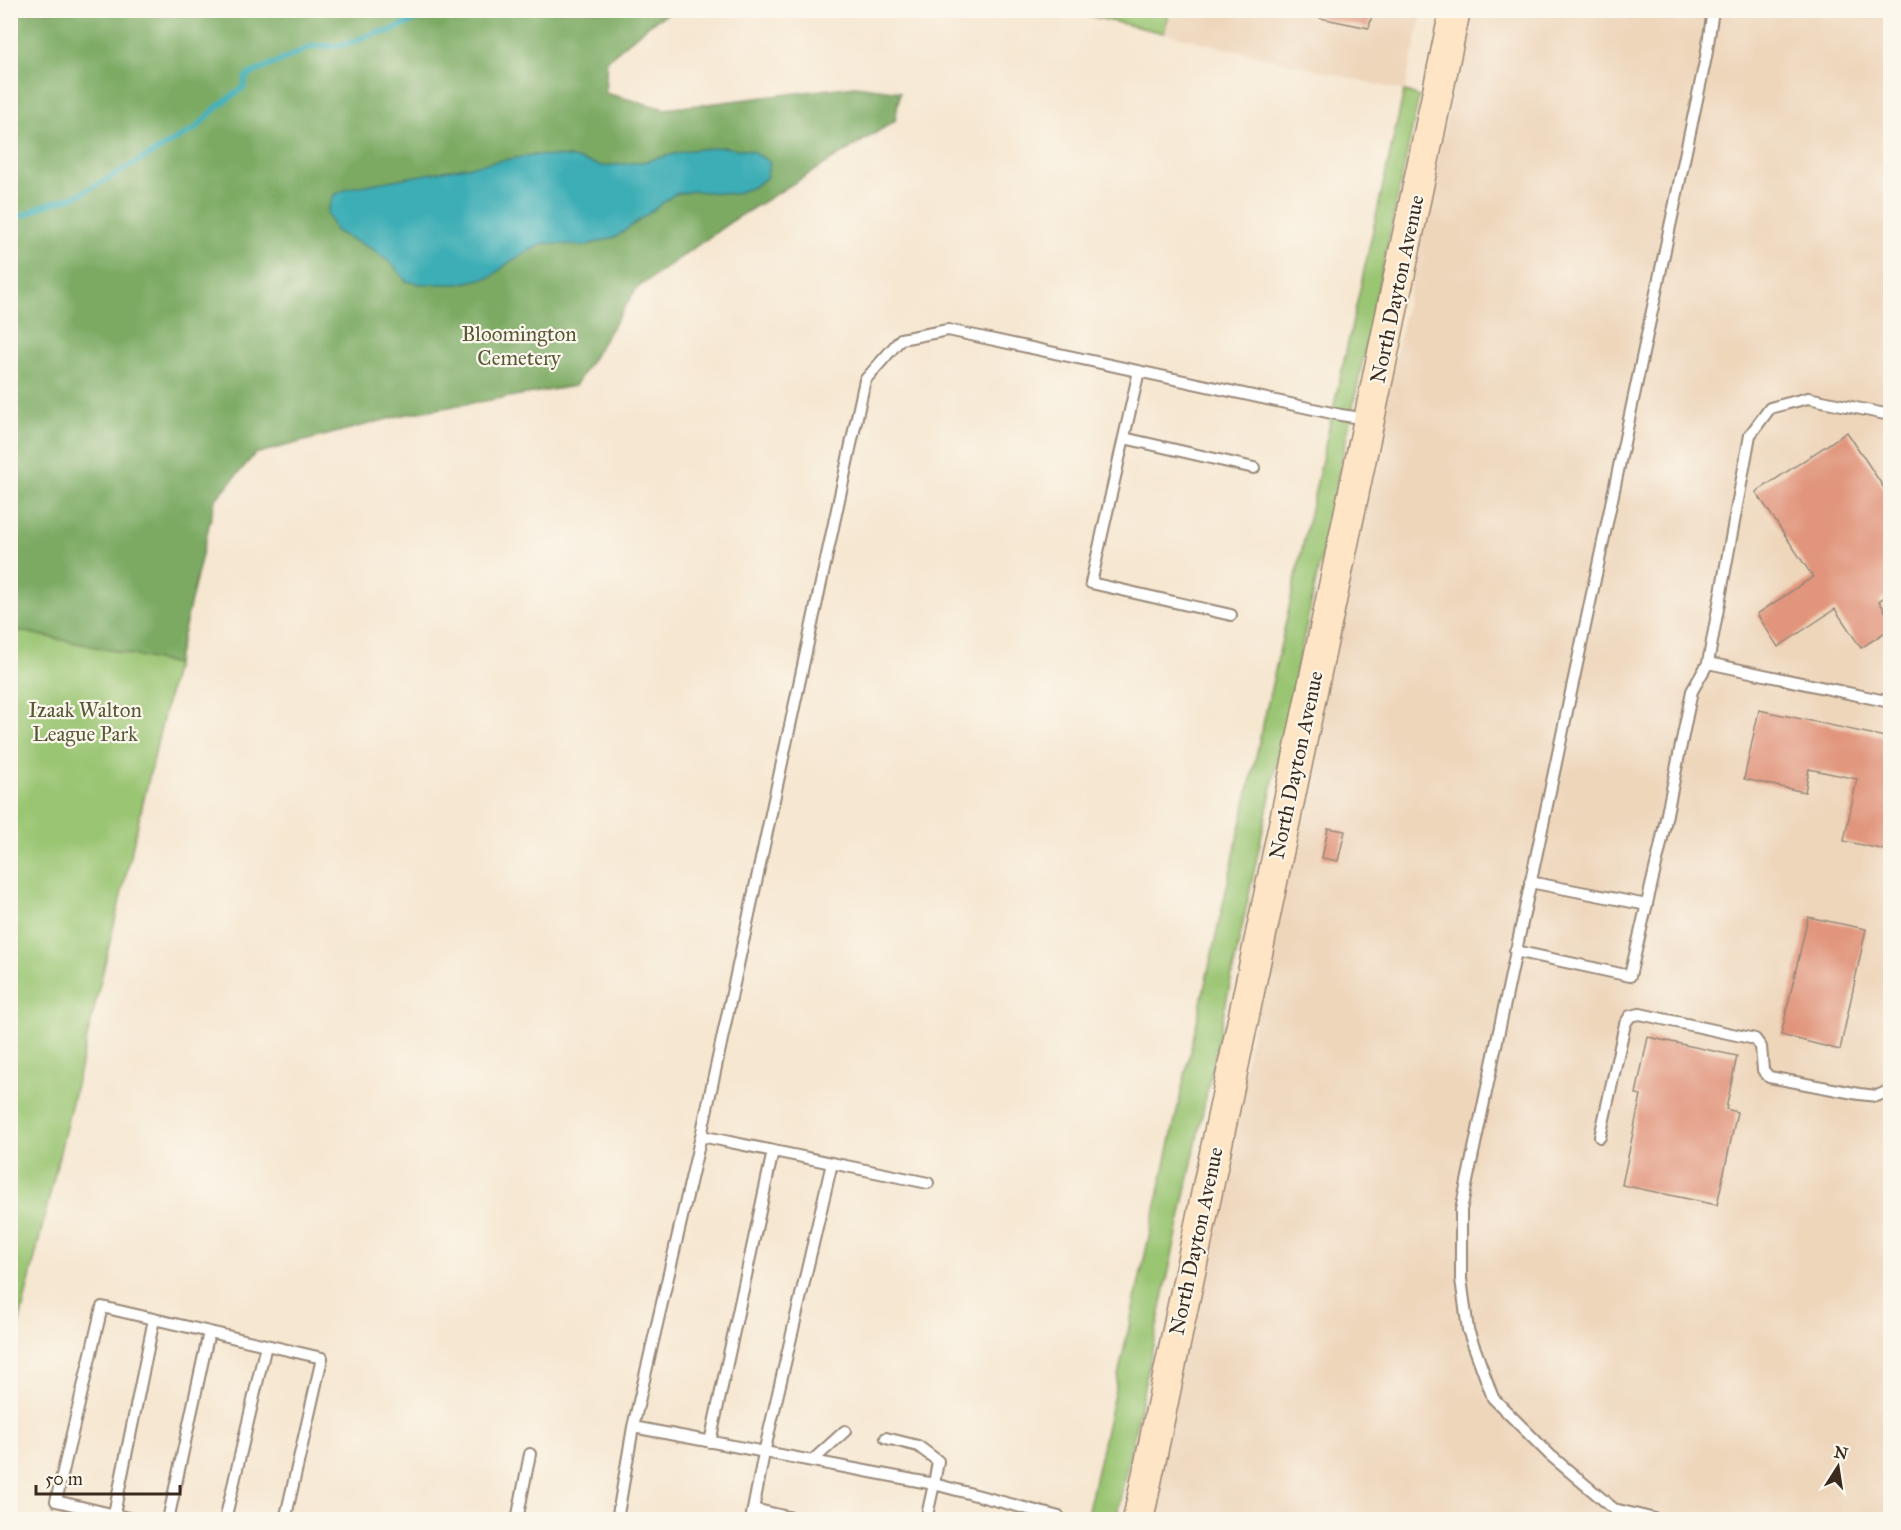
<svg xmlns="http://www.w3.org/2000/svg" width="1901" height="1530" font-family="'IM FELL Great Primer',serif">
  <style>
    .built { fill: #eed6bb }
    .green { fill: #9ac572; stroke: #6a7848; stroke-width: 1.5 }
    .forest { fill: #7baa64; stroke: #5b6a41; stroke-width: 1.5 }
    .water { fill: #3daeb6; stroke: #3c6c6a; stroke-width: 1.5 }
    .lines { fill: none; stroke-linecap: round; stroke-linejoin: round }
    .stream { stroke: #3daeb6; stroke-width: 6 }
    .building { fill: #e1957d }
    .lane-casing { stroke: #988878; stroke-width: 14 }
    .secondary-casing { stroke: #988878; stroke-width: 33 }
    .lane { stroke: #fff; stroke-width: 10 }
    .secondary { stroke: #fee5c5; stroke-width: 30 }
    .labels { text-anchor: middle; stroke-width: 4.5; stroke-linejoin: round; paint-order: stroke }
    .street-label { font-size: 21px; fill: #3b2a1e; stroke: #fbf7ec }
    .park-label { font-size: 21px; fill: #585837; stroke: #fbf7ec }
  </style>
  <rect width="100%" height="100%" fill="#fbf7ec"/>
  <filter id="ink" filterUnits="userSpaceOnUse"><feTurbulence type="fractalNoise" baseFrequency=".0167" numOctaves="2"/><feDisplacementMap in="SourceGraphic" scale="12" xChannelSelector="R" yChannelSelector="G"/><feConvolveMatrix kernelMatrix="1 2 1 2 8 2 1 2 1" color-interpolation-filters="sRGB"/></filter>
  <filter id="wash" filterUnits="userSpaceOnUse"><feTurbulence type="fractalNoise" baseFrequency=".008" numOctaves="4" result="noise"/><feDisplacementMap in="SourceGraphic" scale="24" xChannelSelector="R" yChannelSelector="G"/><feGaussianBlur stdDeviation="1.35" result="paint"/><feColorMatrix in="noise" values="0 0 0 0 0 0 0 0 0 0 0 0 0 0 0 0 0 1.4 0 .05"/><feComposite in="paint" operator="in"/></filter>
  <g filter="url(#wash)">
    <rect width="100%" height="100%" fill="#f6e7d1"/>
    <path class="built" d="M1169 11H1423L1404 91 1164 33Z
      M1469 11H1890V1519L1148 1520Z"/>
    <path class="green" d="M1068 11 1169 10V11L1164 33Z
      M1404 91 1419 97 1116 1519 1086 1520Z
      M11 629 176 664 11 1358Z"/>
    <path class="forest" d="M11 11H674L654 21 607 60 605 93 665 109 855 86 900 92 895 121 732 221 636 289 575 386 407 414 255 454 215 500 176 664 11 629Z"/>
    <path class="water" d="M723 147 752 151 770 162 766 178 753 187 734 194 695 191 675 194 616 237 584 246 544 243 511 261 491 277 458 284H422L406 281 394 266 372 249 335 231 327 212 334 195 349 188 533 155 569 157 602 166 642 162 690 150Z"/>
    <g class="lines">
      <path class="stream" d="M10 218 16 215 23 216 45 205 77 196 195 129 217 107 244 87 246 76 313 46H336L348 44 377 32H388L438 10"/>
    </g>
    <g id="blocks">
      <path class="building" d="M1320 10H1373L1369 28 1320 18Z
        M1847 432 1890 497V593L1879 601 1890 619V629L1861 648 1835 609 1778 647 1757 614 1813 577 1756 492Z
        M1759 710 1890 738V851L1844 841 1857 779 1809 769 1805 792 1744 779Z
        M1328 828 1345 831 1338 861 1322 858Z
        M1808 917 1866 929 1840 1050 1781 1035Z
        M1648 1037 1737 1056 1726 1109 1737 1112 1717 1205 1622 1185 1641 1095 1636 1094Z"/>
    </g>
  </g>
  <g filter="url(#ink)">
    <use href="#blocks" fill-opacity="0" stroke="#988878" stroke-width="1.5"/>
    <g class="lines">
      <defs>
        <path id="lane" d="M1139 371 1091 583 1231 615
          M1124 438 1254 468
          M1708 663 1890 702
          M1530 882 1647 905
          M1515 951 1630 976 1660 848 1692 691 1708 663 1750 435 1770 408 1808 398 1890 415
          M701 1136 928 1183
          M1600 1137 1625 1024 1630 1016 1640 1014 1755 1039 1761 1047 1763 1070 1769 1077 1859 1094 1877 1096 1890 1090
          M886 1438 918 1446 938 1461 934 1484 1059 1517V1520
          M710 1442 773 1151
          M812 1461 845 1431
          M753 1509 801 1520
          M114 1514 154 1319
          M137 1520 56 1501 102 1307 322 1358 285 1520
          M168 1520 209 1332
          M225 1520 266 1345
          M517 1520 530 1454
          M617 1520 633 1427
          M751 1520 764 1453 832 1163
          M926 1520 934 1484 633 1427 701 1136 865 380 901 339 948 330 1341 415 1367 419
          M1659 1520 1614 1509 1550 1455 1493 1398 1468 1330 1461 1279V1210L1706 57 1713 10"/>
        <path id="secondary" d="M1138 1520 1455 10"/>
      </defs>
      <use href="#lane" class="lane-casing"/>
      <use href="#secondary" class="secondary-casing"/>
      <use href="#lane" class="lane"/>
      <use href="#secondary" class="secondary"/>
    </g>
  </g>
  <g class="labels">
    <g class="street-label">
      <text transform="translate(1397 289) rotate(-78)" y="7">North Dayton Avenue</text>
      <text transform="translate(1296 765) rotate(-78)" y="7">North Dayton Avenue</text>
      <text transform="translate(1196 1241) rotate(-78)" y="7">North Dayton Avenue</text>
    </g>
    <g class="park-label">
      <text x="519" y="341">Bloomington<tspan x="519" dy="24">Cemetery</tspan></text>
      <text x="85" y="717">Izaak Walton<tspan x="85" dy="24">League Park</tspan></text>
    </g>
  </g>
  <rect width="1901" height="1530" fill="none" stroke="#fbf7ec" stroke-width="36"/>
  <g transform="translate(1838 1467) rotate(12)" stroke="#fbf7ec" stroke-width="4.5" paint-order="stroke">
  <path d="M0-4.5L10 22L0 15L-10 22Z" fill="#3b2a1e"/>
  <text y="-9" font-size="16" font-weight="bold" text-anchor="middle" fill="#3b2a1e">N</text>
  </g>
  <path d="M36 1485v9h144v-9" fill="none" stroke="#3b2a1e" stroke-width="3"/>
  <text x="45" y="1485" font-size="18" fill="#3b2a1e" stroke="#fbf7ec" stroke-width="4.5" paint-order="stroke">50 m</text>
</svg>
